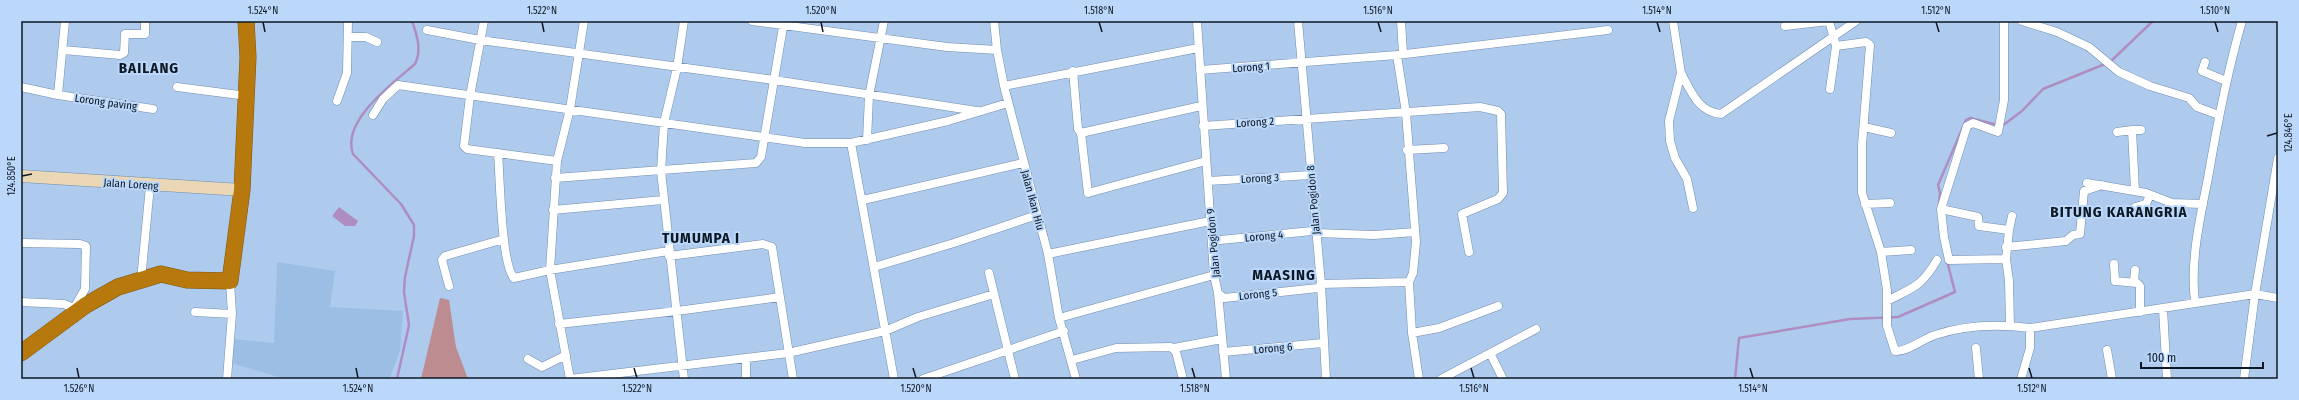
<svg xmlns="http://www.w3.org/2000/svg" width="2299" height="400" font-family="'Fira Sans Condensed',sans-serif">
  <style>
    .built { fill: #9cbee5 }
    .green { fill: #bc8c90 }
    .water { fill: #ae8dc2 }
    .lines { fill: none; stroke-linecap: round; stroke-linejoin: round }
    .stream { stroke: #ae8dc2; stroke-width: 2.5 }
    .street-casing { stroke: #718cac; stroke-width: 9 }
    .secondary-casing { stroke: #718cac; stroke-width: 13 }
    .highway-casing { stroke: #7c5715; stroke-width: 17 }
    .street { stroke: #fff; stroke-width: 8 }
    .secondary { stroke: #e9d7b6; stroke-width: 12 }
    .highway { stroke: #b7790d; stroke-width: 16 }
    .ticks { fill: none; stroke: #0d1824; stroke-width: 1.5 }
    .labels { text-anchor: middle; stroke-width: 4; stroke-linejoin: round; paint-order: stroke }
    .street-label { font-size: 11px; fill: #0d1824; stroke: #bbd8fb }
    .district-label { font-size: 15px; font-weight: bold; letter-spacing: 1px; fill: #0d1824; stroke: #bbd8fb }
    .neatline { fill: none; stroke: #0d1824; stroke-width: 1.5 }
    .ticks-label { font-size: 10px; text-anchor: middle; fill: #0d1824 }
  </style>
  <rect width="100%" height="100%" fill="#aecbee"/>
  <path class="built" d="M277 262 335 271 330 307 403 311 400 351 389 379H285L231 363 233 339 274 343Z"/>
  <path class="green" d="M440 298 449 300 456 347 468 379H421Z"/>
  <path class="water" d="M339 207 358 221 355 226H345L332 216Z"/>
  <g class="lines">
    <path class="stream" d="M2110 62 2153 21
      M1939 203 1940 193 1938 185 1966 120 1970 118 2002 126 2022 111 2043 89 2105 64
      M397 379 409 325 404 292 405 277 414 236V225L401 204 353 154C341 121 392 84 415 64 422 50 417 35 412 21
      M1735 379 1739 338 1850 319 1898 317 1955 292 1947 261"/>
    <defs>
      <path id="street" d="M484 21 470 96 464 146 467 149 557 161
        M684 21 677 68 664 123 661 171 684 379
        M752 21 947 47 997 50
        M994 21 997 50 1004 86 1048 254 1059 318 1076 379
        M1197 21 1214 275 1218 293 1226 379
        M1298 21 1321 284 1326 379
        M1401 21 1403 53
        M1673 21 1681 73 1669 121 1670 141 1675 158 1687 179 1693 208
        M1829 21 1836 46 1830 89
        M2022 21 2057 32 2089 47 2119 72 2150 86 2189 98 2197 107 2219 115
        M1785 26 1829 21
        M427 30 480 40 774 80 977 111
        M349 37H366L377 42
        M1836 46 1866 42 1870 45 1862 145V193L1881 252 1887 290V326L1895 351C1908 352 1922 339 1935 335 1965 325 1999 324 2030 328L2255 294 2278 298
        M63 50 120 55 124 53 125 34H145V21
        M1397 55 1406 113 1416 242 1413 273 1409 282
        M2205 62 2202 71 2226 81
        M1200 70 1397 55 1608 30
        M1073 71 1078 129 1081 133 1201 106
        M1681 73C1691 91 1698 112 1721 114L1856 21
        M1004 86 1198 48
        M21 87 58 95 65 21
        M177 87 247 96
        M58 95 153 109
        M337 101 347 73 348 21
        M373 115 383 99 398 85 805 143H851L894 379
        M1203 126 1480 107 1498 111 1501 114 1503 193 1498 199 1462 214 1469 252
        M1864 127 1891 133
        M2132 130H2141
        M2117 132 2132 130 2135 191
        M1081 133 1088 193 1206 161
        M867 140 869 96 884 21
        M851 143 948 121 1008 103
        M1407 150 1444 148
        M498 153C500 176 501 264 514 278L550 270 668 251
        M555 178 756 163 761 157 784 21
        M1208 181 1311 175
        M2087 183 2146 193 2172 203 2203 204
        M863 200 1023 163
        M1865 204 1890 203
        M1941 209 1967 126 1973 123 1998 132 2004 100V21
        M553 210 663 200
        M2134 214 2135 207 2146 204 2150 195
        M2009 230 2012 216
        M1316 233 1374 235 1415 232
        M1212 237 1220 240 1312 231 1315 227
        M21 243 80 244 86 246 85 289 74 308
        M2006 247 2066 241 2073 235 2080 234 2084 191 2102 185
        M1881 252 1911 250
        M1048 254 1210 221
        M669 256 763 244 772 247 793 379
        M2006 259 2009 230 1979 226 1978 217 1941 209 1944 237 1949 260 2006 259 2009 281 2010 326
        M2114 264 2115 281 2137 283 2140 286V312
        M874 267 954 243 1037 215
        M989 273 1015 379
        M141 280 150 186
        M2134 282 2135 270
        M449 286 442 260 445 256 504 239
        M1218 293 1224 298 1318 288 1321 284 1409 282 1412 333 1419 379
        M1887 301C1914 287 1921 287 1937 260
        M21 302 64 304 78 310
        M2195 302C2190 261 2200 218 2208 178 2217 125 2227 73 2242 21
        M2163 309 2167 379
        M195 312 232 314
        M1059 318 1214 275
        M559 324 677 311 780 297
        M1412 333 1439 328 1498 306
        M1174 348 1222 339
        M1976 348 1979 379
        M2107 350 2112 379
        M1223 352 1323 343
        M1490 353 1503 379
        M528 359 542 367 566 355
        M746 359V379
        M1072 360 1116 348 1171 347 1176 352 1183 379
        M227 379 232 314 230 281
        M570 379 788 353 885 331 918 317 994 294
        M570 379 550 270 557 161 570 109 584 21
        M923 379 1064 331
        M1441 379 1536 329
        M2021 379 2030 348V328
        M2244 379 2255 294 2278 158"/>
      <path id="secondary" d="M21 176 242 190"/>
      <path id="highway" d="M21 353 86 305 118 287 161 274 187 280 230 281 242 190 248 57 246 21"/>
    </defs>
    <use href="#street" class="street-casing"/>
    <use href="#secondary" class="secondary-casing"/>
    <use href="#highway" class="highway-casing"/>
    <use href="#street" class="street"/>
    <use href="#secondary" class="secondary"/>
    <use href="#highway" class="highway"/>
  </g>
  <path class="ticks" d="M263 22 265 32M542 22 544 32M821 22 823 32M1099 22 1102 32M1378 22 1381 32M1657 22 1660 32M1936 22 1939 32M2215 22 2218 32M2267 136 2277 133M22 176 32 174M77 368 79 378M356 368 358 378M634 368 637 378M913 368 916 378M1192 368 1195 378M1471 368 1474 378M1750 368 1753 378M2029 368 2032 378"/>
  <g class="labels">
    <g class="street-label">
      <text transform="translate(1251 67) rotate(-4)" y="4">Lorong 1</text>
      <text transform="translate(106 102) rotate(8)" y="4">Lorong paving</text>
      <text transform="translate(1255 122) rotate(-4)" y="4">Lorong 2</text>
      <text transform="translate(1260 178) rotate(-3)" y="4">Lorong 3</text>
      <text transform="translate(131 184) rotate(4)" y="4">Jalan Loreng</text>
      <text transform="translate(1033 200) rotate(75)" y="4">Jalan Ikan Hiu</text>
      <text transform="translate(1313 200) rotate(-95)" y="4">Jalan Pogidon 8</text>
      <text transform="translate(1264 236) rotate(-5)" y="4">Lorong 4</text>
      <text transform="translate(1213 243) rotate(-95)" y="4">Jalan Pogidon 9</text>
      <text transform="translate(1258 294) rotate(-6)" y="4">Lorong 5</text>
      <text transform="translate(1273 348) rotate(-5)" y="4">Lorong 6</text>
    </g>
    <g class="district-label">
      <text x="149" y="73">BAILANG</text>
      <text x="2119" y="217">BITUNG KARANGRIA</text>
      <text x="701" y="243">TUMUMPA I</text>
      <text x="1284" y="280">MAASING</text>
    </g>
  </g>
  <rect width="2299" height="400" fill="none" stroke="#bbd8fb" stroke-width="44"/>
  <path d="M2141 362v6h122v-6" fill="none" stroke="#0d1824" stroke-width="2"/>
  <text x="2147" y="362" font-size="12" fill="#0d1824" stroke="#bbd8fb" stroke-width="3" paint-order="stroke">100 m</text>
  <rect x="22" y="22" width="2255" height="356" class="neatline"/>
  <g class="ticks-label">
    <text x="263" y="14">1.524°N</text>
    <text x="542" y="14">1.522°N</text>
    <text x="821" y="14">1.520°N</text>
    <text x="1099" y="14">1.518°N</text>
    <text x="1378" y="14">1.516°N</text>
    <text x="1657" y="14">1.514°N</text>
    <text x="1936" y="14">1.512°N</text>
    <text x="2215" y="14">1.510°N</text>
    <text transform="translate(2288 133) rotate(-90)" y="4">124.846°E</text>
    <text transform="translate(11 176) rotate(-90)" y="4">124.850°E</text>
    <text x="79" y="392">1.526°N</text>
    <text x="358" y="392">1.524°N</text>
    <text x="637" y="392">1.522°N</text>
    <text x="916" y="392">1.520°N</text>
    <text x="1195" y="392">1.518°N</text>
    <text x="1474" y="392">1.516°N</text>
    <text x="1753" y="392">1.514°N</text>
    <text x="2032" y="392">1.512°N</text>
  </g>
</svg>
